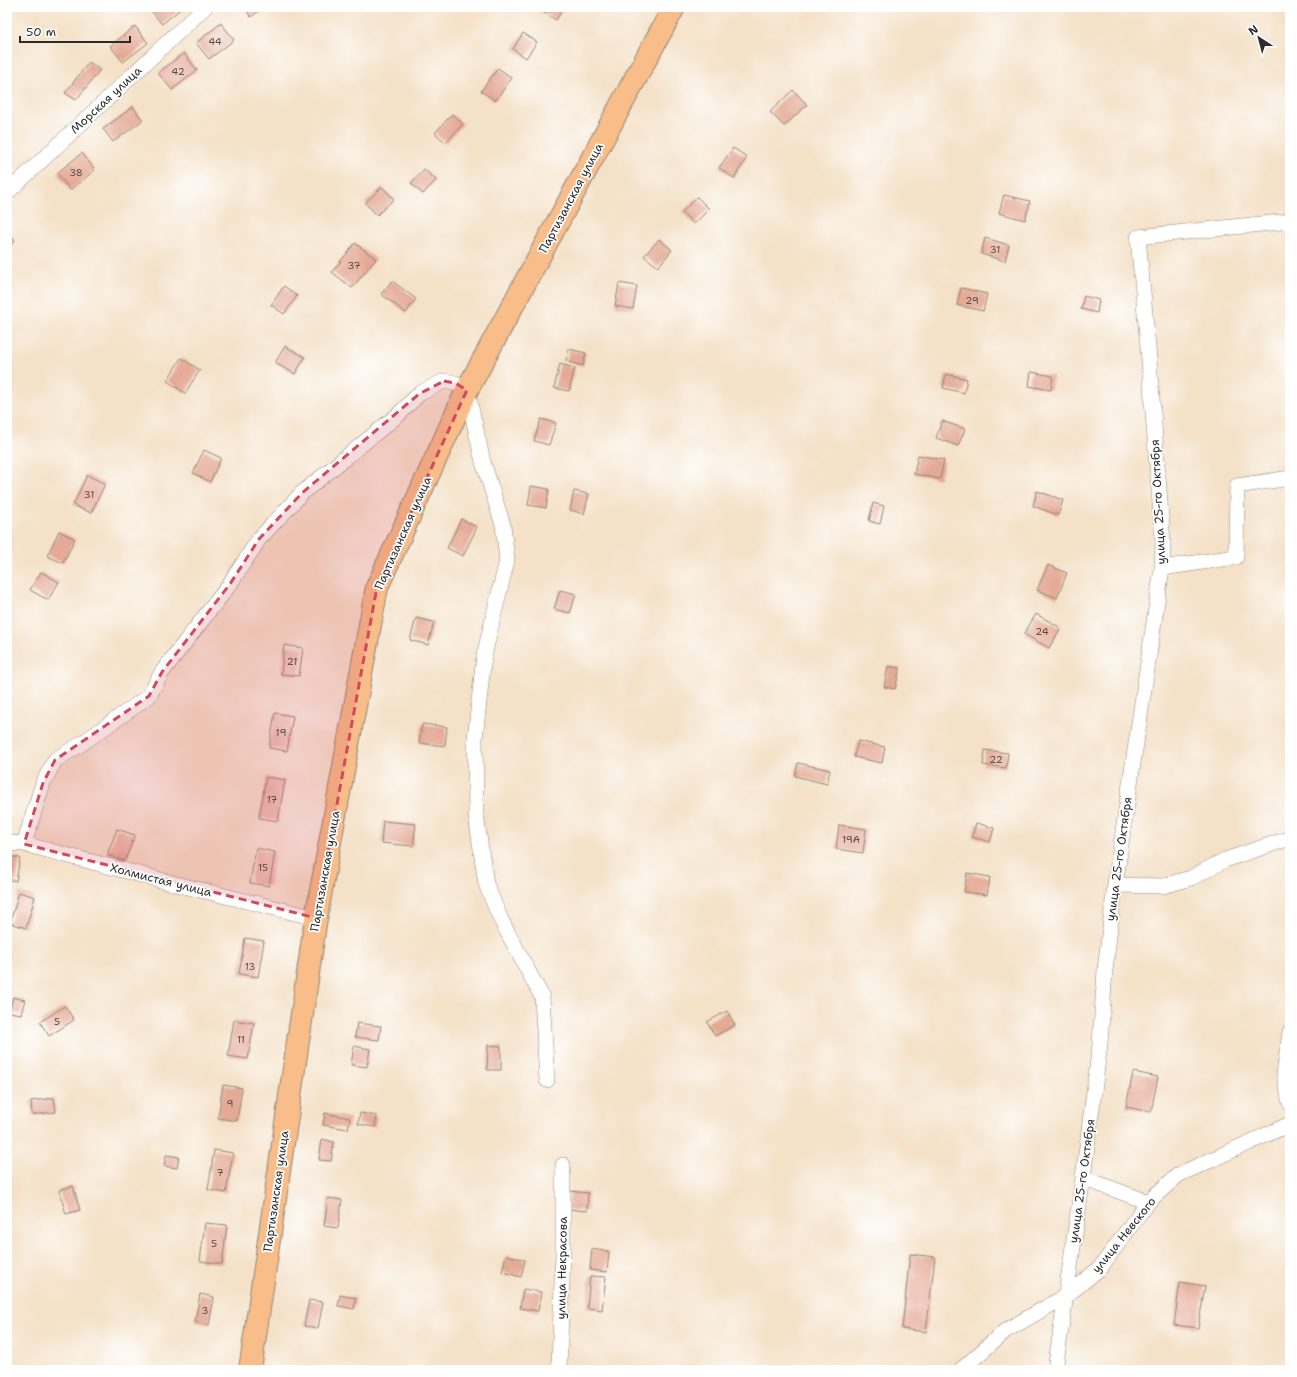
<svg xmlns="http://www.w3.org/2000/svg" width="1297" height="1377" font-family="'Shantell Sans',sans-serif">
  <style>
    .building { fill: #e5aa96 }
    .lines { fill: none; stroke-linecap: round; stroke-linejoin: round }
    .street-casing { stroke: #908679; stroke-width: 16 }
    .primary-casing { stroke: #908679; stroke-width: 24 }
    .street { stroke: #fff; stroke-width: 15 }
    .primary { stroke: #f8bd89; stroke-width: 22 }
    .marked { fill: #d1495b; fill-opacity: 0.2; stroke: #d1495b; stroke-width: 3; stroke-dasharray: 8 5; stroke-linejoin: round }
    .labels { text-anchor: middle; stroke-width: 3.5; stroke-linejoin: round; paint-order: stroke }
    .number-label { font-size: 10px; fill: #5a4b46 }
    .street-label { font-size: 12px; fill: #2b2b2b; stroke: #fff }
  </style>
  <rect width="100%" height="100%" fill="#fff"/>
  <filter id="ink" filterUnits="userSpaceOnUse"><feTurbulence type="fractalNoise" baseFrequency=".025" numOctaves="2"/><feDisplacementMap in="SourceGraphic" scale="8" xChannelSelector="R" yChannelSelector="G"/><feConvolveMatrix kernelMatrix="1 2 1 2 8 2 1 2 1" color-interpolation-filters="sRGB"/></filter>
  <filter id="wash" filterUnits="userSpaceOnUse"><feTurbulence type="fractalNoise" baseFrequency=".012" numOctaves="4" result="noise"/><feDisplacementMap in="SourceGraphic" scale="16" xChannelSelector="R" yChannelSelector="G"/><feGaussianBlur stdDeviation="0.9" result="paint"/><feColorMatrix in="noise" values="0 0 0 0 0 0 0 0 0 0 0 0 0 0 0 0 0 1.4 0 .05"/><feComposite in="paint" operator="in"/></filter>
  <g filter="url(#wash)">
    <rect width="100%" height="100%" fill="#f4e1c7"/>
    <g id="blocks">
      <path class="building" d="M148 7H183L162 24Z
        M244 7H264L251 17Z
        M543 7H564L556 20 541 11Z
        M221 23 234 40 209 59 196 43Z
        M135 26 148 43 123 62 110 46Z
        M523 33 537 42 526 58 513 49Z
        M184 53 197 70 172 90 158 73Z
        M89 62 100 70 76 100 65 93Z
        M498 68 512 78 495 101 481 91Z
        M793 90 807 105 784 126 770 112Z
        M133 107 143 120 113 142 103 129Z
        M452 114 463 124 446 143 435 133Z
        M733 148 747 157 734 178 719 168Z
        M82 153 95 170 70 190 57 173Z
        M424 169 436 180 423 194 411 183Z
        M382 187 394 199 377 215 365 203Z
        M1004 195 1030 201 1025 220 999 213Z
        M697 197 709 209 694 224 682 212Z
        M7 232 15 241 7 248Z
        M985 238 1009 245 1005 261 981 254Z
        M659 239 672 250 658 267 644 256Z
        M355 243 376 259 352 288 332 272Z
        M392 281 416 299 406 313 381 294Z
        M619 283 637 286 633 309 615 306Z
        M284 286 297 296 284 314 271 305Z
        M961 288 987 294 983 311 957 305Z
        M1084 296 1099 300 1097 313 1081 309Z
        M285 346 305 357 295 374 275 363Z
        M569 349 586 353 583 366 566 361Z
        M181 358 200 370 185 393 167 381Z
        M560 364 575 368 569 391 554 388Z
        M1031 372 1053 376 1051 390 1029 386Z
        M946 374 967 379 964 393 943 388Z
        M541 419 556 423 549 445 534 441Z
        M942 421 965 429 958 446 936 438Z
        M204 450 221 458 210 482 193 473Z
        M918 455 944 460 940 479 914 474Z
        M87 475 105 484 91 513 73 505Z
        M531 486 549 489 546 508 528 505Z
        M574 491 589 494 584 514 570 510Z
        M1037 491 1063 500 1058 515 1033 506Z
        M873 503 884 506 880 524 869 521Z
        M461 519 477 527 463 556 447 548Z
        M59 531 75 539 63 563 47 556Z
        M1048 565 1067 573 1057 598 1037 590Z
        M41 572 59 582 48 600 30 590Z
        M560 590 576 594 570 613 554 609Z
        M1036 614 1061 628 1049 648 1024 634Z
        M416 618 434 622 428 645 410 640Z
        M284 645 303 648 299 676 281 674Z
        M888 666 900 668 895 689 884 687Z
        M275 713 293 716 287 751 269 748Z
        M422 724 447 727 445 746 419 743Z
        M858 741 885 747 882 763 854 757Z
        M985 750 1008 753 1006 768 983 765Z
        M798 763 830 770 827 784 795 776Z
        M266 777 285 780 278 821 259 818Z
        M383 821 416 824 413 846 381 843Z
        M976 823 994 828 990 842 972 837Z
        M839 825 866 829 863 853 836 849Z
        M117 829 135 835 125 861 107 855Z
        M256 848 275 852 269 886 250 883Z
        M7 856 20 858 16 881 7 879Z
        M967 873 990 877 987 895 964 892Z
        M19 892 35 897 26 928 10 923Z
        M245 938 264 941 258 977 239 974Z
        M13 997 25 1000 21 1014 9 1012Z
        M65 1006 74 1020 49 1036 40 1022Z
        M727 1011 735 1025 715 1036 707 1022Z
        M234 1020 254 1023 248 1059 228 1056Z
        M357 1023 381 1026 379 1040 355 1037Z
        M488 1045 501 1046V1070H487Z
        M354 1046 370 1049 367 1067 351 1065Z
        M1133 1072 1158 1077 1151 1112 1126 1107Z
        M223 1085 242 1088 237 1121 218 1118Z
        M54 1098 56 1112 32 1115 31 1101Z
        M325 1113 350 1118 348 1129 323 1125Z
        M360 1113 377 1116 375 1127 358 1124Z
        M322 1139 334 1142 331 1161 319 1160Z
        M214 1150 233 1153 226 1193 208 1190Z
        M166 1155 179 1157 177 1168 164 1166Z
        M73 1186 80 1210 66 1214 59 1190Z
        M570 1191 588 1193 587 1211 568 1209Z
        M328 1198 342 1200 338 1228 324 1226Z
        M205 1223 227 1225 222 1264 200 1261Z
        M592 1249 609 1252 607 1272 590 1270Z
        M910 1254 935 1257 926 1332 902 1329Z
        M506 1255 525 1260 521 1277 502 1272Z
        M590 1276 606 1277 602 1310 587 1308Z
        M1180 1282 1205 1286 1198 1328 1174 1325Z
        M523 1289 541 1292 538 1311 520 1308Z
        M200 1294 214 1297 209 1325 195 1322Z
        M340 1295 356 1298 354 1309 338 1306Z
        M309 1300 323 1302 318 1328 304 1326Z"/>
    </g>
  </g>
  <g filter="url(#ink)">
    <use href="#blocks" fill-opacity="0" stroke="#908679" stroke-width="1"/>
    <g class="lines">
      <defs>
        <path id="street" d="M7 193 205 7
          M1162 568 1236 557 1237 486 1290 478
          M7 843 24 844 172 883 316 918
          M24 844 43 783 55 760 81 744 149 696 162 672 230 584 259 539 302 493 398 415 419 394 444 381 455 383 467 390 483 462 503 525 507 560 484 656 475 738 476 815 486 884 501 920 542 997 547 1080
          M1115 885 1163 886 1191 878 1225 860 1290 838
          M1290 1032 1284 1074 1290 1103
          M1083 1178 1148 1202
          M559 1370 563 1252V1165
          M961 1370 1005 1331 1066 1296 1100 1268 1148 1202 1178 1175 1290 1124
          M1055 1370 1083 1178 1100 1044 1105 970 1115 885 1162 568 1163 542 1148 347 1138 237 1290 221"/>
        <path id="primary" d="M250 1370 316 918 377 587 467 390 674 7"/>
      </defs>
      <use href="#street" class="street-casing"/>
      <use href="#primary" class="primary-casing"/>
      <use href="#street" class="street"/>
      <use href="#primary" class="primary"/>
    </g>
  </g>
  <path class="marked" d="M444 381 455 383 467 390 377 587 316 918 24 844 43 783 55 760 149 696 162 672 230 584 259 539 302 493 419 394Z"/>
  <g class="labels">
    <g class="number-label">
      <text x="215" y="45">44</text>
      <text x="178" y="75">42</text>
      <text x="76" y="176">38</text>
      <text x="995" y="253">31</text>
      <text x="354" y="269">37</text>
      <text x="972" y="304">29</text>
      <text x="89" y="498">31</text>
      <text x="1042" y="635">24</text>
      <text x="292" y="665">21</text>
      <text x="281" y="736">19</text>
      <text x="996" y="763">22</text>
      <text x="272" y="803">17</text>
      <text x="851" y="843">19А</text>
      <text x="263" y="871">15</text>
      <text x="250" y="970">13</text>
      <text x="57" y="1025">5</text>
      <text x="241" y="1043">11</text>
      <text x="230" y="1107">9</text>
      <text x="220" y="1176">7</text>
      <text x="214" y="1247">5</text>
      <text x="205" y="1314">3</text>
    </g>
    <g class="street-label">
      <text transform="translate(106 100) rotate(-43)" y="4">Морская улица</text>
      <text transform="translate(571 198) rotate(-62)" y="4">Партизанская улица</text>
      <text transform="translate(1158 502) rotate(-93)" y="4">улица 25-го Октября</text>
      <text transform="translate(403 533) rotate(-66)" y="4">Партизанская улица</text>
      <text transform="translate(1119 859) rotate(-82)" y="4">улица 25-го Октября</text>
      <text transform="translate(325 871) rotate(-80)" y="4">Партизанская улица</text>
      <text transform="translate(161 880) rotate(14)" y="4">Холмистая улица</text>
      <text transform="translate(1082 1181) rotate(-82)" y="4">улица 25-го Октября</text>
      <text transform="translate(276 1191) rotate(-82)" y="4">Партизанская улица</text>
      <text transform="translate(1124 1235) rotate(-51)" y="4">улица Невского</text>
      <text transform="translate(562 1268) rotate(-89)" y="4">улица Некрасова</text>
    </g>
  </g>
  <rect width="1297" height="1377" fill="none" stroke="#fff" stroke-width="24"/>
  <g transform="translate(1259 38) rotate(324)" stroke="#ffffff" stroke-width="3" paint-order="stroke">
  <path d="M0-3L7 15L0 10L-7 15Z" fill="#2b2b2b"/>
  <text y="-6" font-size="11" font-weight="bold" text-anchor="middle" fill="#2b2b2b">N</text>
  </g>
  <path d="M20 36v6h110v-6" fill="none" stroke="#2b2b2b" stroke-width="2"/>
  <text x="26" y="36" font-size="12" fill="#2b2b2b" stroke="#ffffff" stroke-width="3" paint-order="stroke">50 m</text>
</svg>
